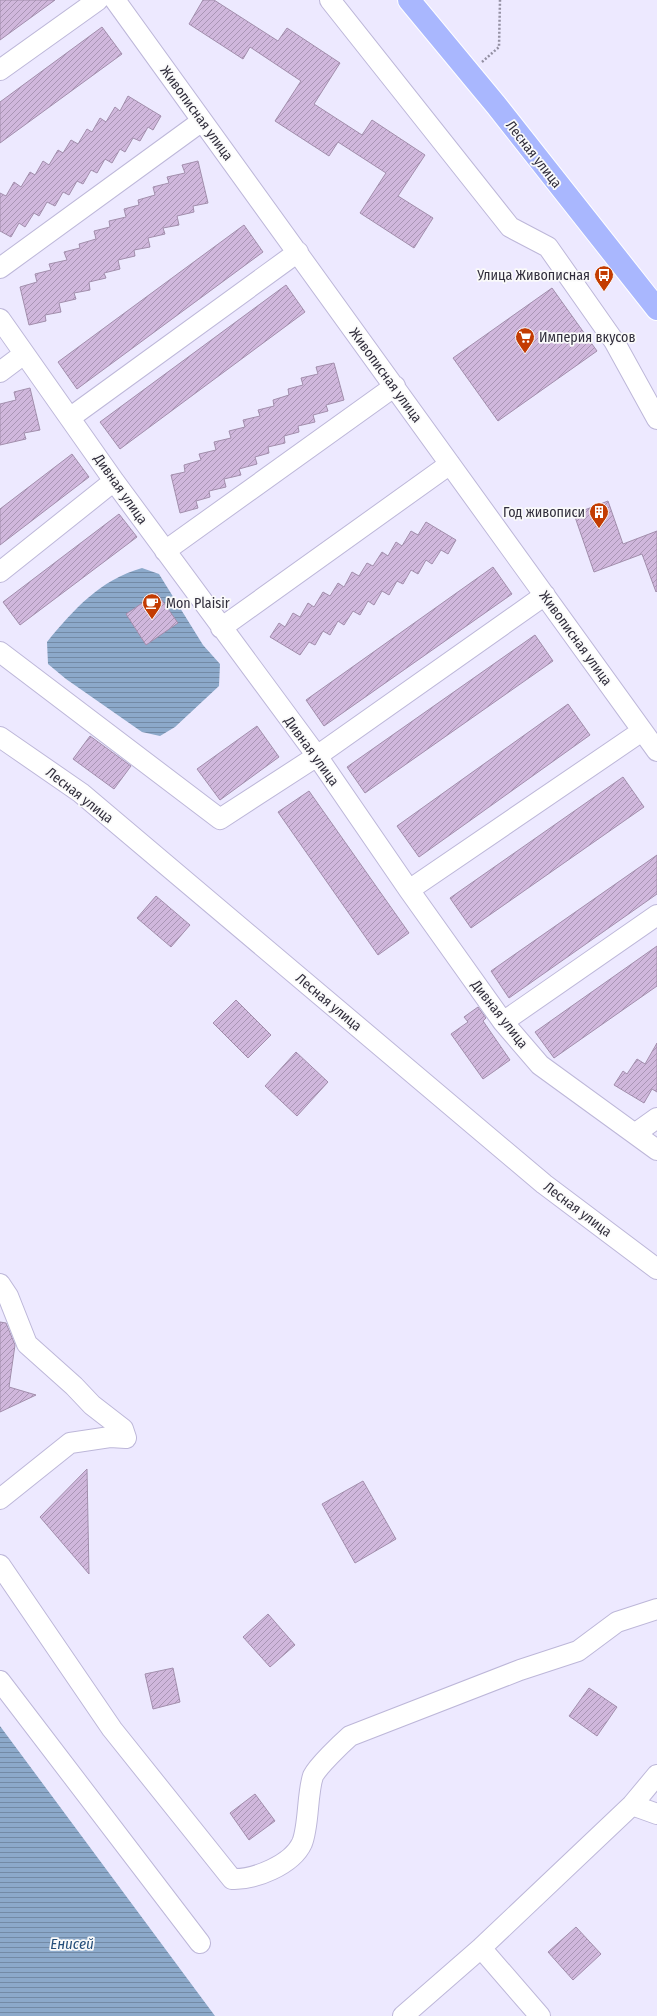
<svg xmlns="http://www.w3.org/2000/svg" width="657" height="2016" font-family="'Fira Sans Condensed',sans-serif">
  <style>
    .water { fill: url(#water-rules) }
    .building { fill: url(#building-hatch); stroke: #a28eac }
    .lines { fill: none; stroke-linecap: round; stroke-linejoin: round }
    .minor-casing { stroke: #bdb7d9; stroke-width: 22 }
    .major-casing { stroke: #fff; stroke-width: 24 }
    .path { stroke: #9490a3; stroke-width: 2.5; stroke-dasharray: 2 2; stroke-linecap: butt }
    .minor { stroke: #fff; stroke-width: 20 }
    .major { stroke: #a9b7fe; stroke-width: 22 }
    .labels { text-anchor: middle; stroke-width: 3.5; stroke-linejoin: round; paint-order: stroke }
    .street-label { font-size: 14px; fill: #312e3c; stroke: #fafafa }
    .poi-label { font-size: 14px; fill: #312e3c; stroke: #fafafa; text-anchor: end }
    .water-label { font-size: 15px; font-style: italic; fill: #244e7a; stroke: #fafafa }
  </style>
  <defs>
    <pattern id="water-rules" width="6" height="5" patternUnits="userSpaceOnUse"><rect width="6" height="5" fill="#8ca9ca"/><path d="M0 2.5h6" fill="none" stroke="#738aa5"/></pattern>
    <pattern id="building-hatch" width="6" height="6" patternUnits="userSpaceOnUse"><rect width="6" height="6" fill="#d0b7dc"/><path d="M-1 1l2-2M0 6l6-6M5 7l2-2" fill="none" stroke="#a995b4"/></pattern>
  </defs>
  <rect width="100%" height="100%" fill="#ede9ff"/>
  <path class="water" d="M142 568 159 574 203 645 220 664 219 686 175 727 160 736 142 732 66 679 48 664 47 642C74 609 100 580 142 568Z
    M0 1726 215 2016H0Z"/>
  <path class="building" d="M0 0H55L0 40Z
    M203 0H214L278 41 287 28 340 63 314 104 362 135 372 120 425 155 398 196 433 218 414 248 360 213 386 173 338 142 329 156 275 121 301 81 250 47 243 59 189 24Z
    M102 27 122 54 0 143V102Z
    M128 96 161 116 153 130 148 127 140 141 133 138 125 152 120 149 112 163 105 159 97 173 91 170 83 184 77 181 69 195 63 192 55 206 47 202 39 216 34 213 25 227 19 223 11 237 0 231V193L6 196 14 182 21 187 30 172 35 175 43 161 49 165 58 150 63 153 71 140 78 144 87 129 92 132 100 118 106 122 115 107 120 111Z
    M198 161 208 203 193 206 194 212 177 216 179 225 163 228 165 234 148 238 150 247 134 250 135 256 118 260 120 269 104 273 106 278 89 282 90 290 74 293 76 299 59 303 61 312 45 315 46 321 29 325 20 287 37 282 35 274 51 270 49 264 67 260 64 252 80 248 79 244 96 239 94 231 110 227 109 221 126 217 124 209 139 205 138 200 155 195 153 187 169 183 167 177 185 173 182 165Z
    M244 225 263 252 77 389 58 362Z
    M286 285 305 312 120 449 100 422Z
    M552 288 597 351 498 421 453 358Z
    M334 363 344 400 326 405 328 411 313 415 315 422 298 426 299 432 284 436 285 443 268 447 269 453 255 457 257 464 239 469 241 475 224 479 226 487 209 491 210 497 196 501 198 508 180 513 171 475 185 472 184 465 201 460 199 454 216 450 214 442 231 438 229 431 245 427 243 420 260 416 258 410 274 406 273 400 289 395 288 389 303 385 301 378 318 374 316 367Z
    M30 388 40 430 24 433 26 439 0 445V404L16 400 14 392Z
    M72 454 89 477 0 545V509Z
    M608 501 623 544 657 531V591L656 592 642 554 594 572 574 514Z
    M119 514 137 537 20 625 3 602Z
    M426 522 456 540 448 554 441 550 432 564 426 560 418 574 411 570 403 584 397 581 389 595 382 591 374 605 368 601 360 615 353 611 344 625 338 621 330 635 323 631 315 645 309 642 300 655 270 637 279 623 285 627 293 613 300 617 308 603 314 607 323 592 330 596 338 583 344 587 352 572 359 576 367 563 373 566 382 552 388 556 396 542 402 546 411 531 418 535Z
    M493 567 512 594 324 726 306 700Z
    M157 593 178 623 146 645 126 614Z
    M535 635 553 661 365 793 347 767Z
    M568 704 590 735 419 857 397 826Z
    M257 726 279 757 220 800 197 769Z
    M90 736 131 766 114 789 73 759Z
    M623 777 644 807 471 928 450 898Z
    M309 791 409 933 378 955 278 812Z
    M657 855V894L509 998 491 971Z
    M156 896 190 925 171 947 137 918Z
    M657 946V986L554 1058 535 1032Z
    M236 1000 271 1035 248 1058 213 1023Z
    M478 1007 486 1018 483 1021 510 1060 483 1079 451 1034 468 1022 464 1017Z
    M657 1043V1092L652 1089 644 1103 614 1085 623 1071 627 1074 637 1059 645 1064Z
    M296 1052 328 1082 297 1116 265 1086Z
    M0 1322 6 1323 15 1345 9 1387 36 1395 0 1412Z
    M87 1469 89 1574 40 1517Z
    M363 1481 396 1539 355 1563 322 1504Z
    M268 1614 295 1645 270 1667 243 1637Z
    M173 1668 180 1702 153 1709 145 1674Z
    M589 1688 617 1707 597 1736 569 1716Z
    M255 1794 275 1821 249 1840 230 1813Z
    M576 1927 601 1954 573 1980 548 1952Z"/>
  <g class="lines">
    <defs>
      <path id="minor" d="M115 0 657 751
        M330 0 510 227 548 247 614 341 657 419
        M0 70 98 0
        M0 268 202 121
        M0 319 114 481 317 756 409 890 503 1022 540 1065 657 1150
        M0 372 24 354
        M71 417 298 252
        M165 551 395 386
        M0 572 114 481
        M221 628 450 464
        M0 652 220 819 317 756 545 595
        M0 737 81 793 544 1184 657 1269
        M409 890 642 731
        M503 1022 657 915
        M636 1133 657 1118
        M0 1284 8 1296 27 1344 74 1386 92 1405 123 1429 126 1438 110 1437 70 1443 0 1499
        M0 1565 112 1729 232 1879C254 1880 292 1865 302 1843 309 1826 307 1794 313 1776 318 1766 341 1744 350 1736L520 1670 578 1651 617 1622 657 1609
        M0 1681 200 1943
        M632 1805 657 1814
        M481 1948 540 2016
        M403 2016 481 1948 632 1805 657 1775"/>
      <path id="major" d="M409 0 496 105 657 309"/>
    </defs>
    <use href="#minor" class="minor-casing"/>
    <use href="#major" class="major-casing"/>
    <path class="path" d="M482 62 499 47 500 0"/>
    <use href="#minor" class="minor"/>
    <use href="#major" class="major"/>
  </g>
  <defs>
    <symbol id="bus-pin" viewBox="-11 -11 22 30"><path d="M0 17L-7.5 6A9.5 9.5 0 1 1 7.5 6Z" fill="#c33c02" stroke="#fafafa"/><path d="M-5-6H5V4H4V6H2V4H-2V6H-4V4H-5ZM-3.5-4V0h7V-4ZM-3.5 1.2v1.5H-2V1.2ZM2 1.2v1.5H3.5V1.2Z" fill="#fff"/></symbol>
    <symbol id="supermarket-pin" viewBox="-11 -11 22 30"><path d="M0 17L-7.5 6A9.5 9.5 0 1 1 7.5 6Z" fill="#c33c02" stroke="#fafafa"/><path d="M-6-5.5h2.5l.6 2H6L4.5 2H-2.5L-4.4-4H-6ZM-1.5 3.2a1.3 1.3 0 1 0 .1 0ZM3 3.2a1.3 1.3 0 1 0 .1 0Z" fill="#fff"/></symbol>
    <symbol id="building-pin" viewBox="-11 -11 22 30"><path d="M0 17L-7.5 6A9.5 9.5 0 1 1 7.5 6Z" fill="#c33c02" stroke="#fafafa"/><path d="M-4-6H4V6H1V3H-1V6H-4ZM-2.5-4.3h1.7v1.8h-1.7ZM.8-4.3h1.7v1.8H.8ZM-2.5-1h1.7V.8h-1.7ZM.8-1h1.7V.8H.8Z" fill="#fff"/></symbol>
    <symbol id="cafe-pin" viewBox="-11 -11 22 30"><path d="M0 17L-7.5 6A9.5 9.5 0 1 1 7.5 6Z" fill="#c33c02" stroke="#fafafa"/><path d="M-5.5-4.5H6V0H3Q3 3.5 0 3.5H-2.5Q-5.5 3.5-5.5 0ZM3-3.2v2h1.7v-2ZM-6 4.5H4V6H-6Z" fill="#fff"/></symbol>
  </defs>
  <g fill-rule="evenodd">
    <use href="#bus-pin" x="593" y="264" width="22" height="30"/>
    <use href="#supermarket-pin" x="514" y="326" width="22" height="30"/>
    <use href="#building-pin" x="588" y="501" width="22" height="30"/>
    <use href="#cafe-pin" x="141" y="592" width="22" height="30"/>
  </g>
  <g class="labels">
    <g class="street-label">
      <text transform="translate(197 113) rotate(54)" y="5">Живописная улица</text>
      <text transform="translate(534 154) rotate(52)" y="5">Лесная улица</text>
      <text transform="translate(386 375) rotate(54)" y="5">Живописная улица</text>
      <text transform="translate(121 489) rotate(55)" y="5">Дивная улица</text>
      <text transform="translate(576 638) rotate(54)" y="5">Живописная улица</text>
      <text transform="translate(312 751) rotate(54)" y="5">Дивная улица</text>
      <text transform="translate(80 795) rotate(38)" y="5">Лесная улица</text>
      <text transform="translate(329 1002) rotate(40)" y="5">Лесная улица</text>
      <text transform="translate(500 1014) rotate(52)" y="5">Дивная улица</text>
      <text transform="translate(578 1209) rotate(37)" y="5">Лесная улица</text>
    </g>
    <g class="poi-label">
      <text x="590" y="280">Улица Живописная</text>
      <text x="539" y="342" text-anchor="start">Империя вкусов</text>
      <text x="585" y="517">Год живописи</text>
      <text x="166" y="608" text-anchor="start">Mon Plaisir</text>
    </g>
    <g class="water-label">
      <text x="72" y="1949">Енисей</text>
    </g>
  </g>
</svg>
